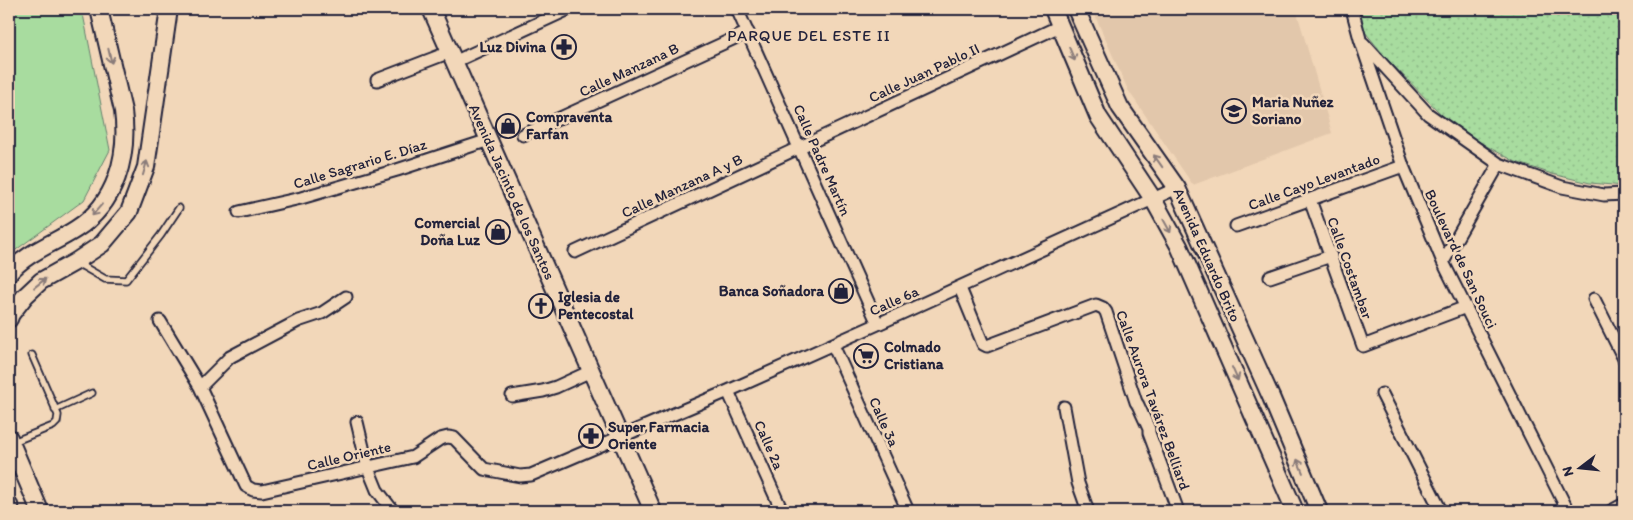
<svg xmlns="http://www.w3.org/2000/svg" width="1633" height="520" font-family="Itim,sans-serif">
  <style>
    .built { fill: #e2c7ab }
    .grass { fill: url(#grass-dots); stroke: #657f6d }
    .park { fill: #a8dc9f; stroke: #657f6d }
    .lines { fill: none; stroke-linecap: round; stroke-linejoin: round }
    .lane-casing { stroke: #22223b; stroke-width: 9 }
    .street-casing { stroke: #22223b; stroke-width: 15 }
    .secondary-casing { stroke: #22223b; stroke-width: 20 }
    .lane { stroke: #f2d7b9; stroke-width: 5.5 }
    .street { stroke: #f2d7b9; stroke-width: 11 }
    .secondary { stroke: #f2d7b9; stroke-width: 16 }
    .oneway { stroke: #8a7c7a }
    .labels { text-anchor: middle; stroke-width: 5; stroke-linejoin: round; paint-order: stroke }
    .poi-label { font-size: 15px; font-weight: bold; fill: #22223b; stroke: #f2d7b9; text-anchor: start }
    .street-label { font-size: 15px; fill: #22223b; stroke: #f2d7b9 }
    .neighbourhood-label { font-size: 16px; letter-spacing: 1px; fill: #22223b; stroke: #f2d7b9 }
  </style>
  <defs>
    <pattern id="grass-dots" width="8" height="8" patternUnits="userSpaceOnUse" patternTransform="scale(1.25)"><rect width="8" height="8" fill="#a8dc9f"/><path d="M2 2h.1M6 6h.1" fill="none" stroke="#90bc8a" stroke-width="1.8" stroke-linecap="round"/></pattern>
  </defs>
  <rect width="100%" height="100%" fill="#f2d7b9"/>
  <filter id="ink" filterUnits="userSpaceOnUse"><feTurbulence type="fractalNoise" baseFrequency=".02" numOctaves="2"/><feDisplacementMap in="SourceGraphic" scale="10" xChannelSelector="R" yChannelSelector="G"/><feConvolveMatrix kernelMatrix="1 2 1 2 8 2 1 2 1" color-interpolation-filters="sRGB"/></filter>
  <g filter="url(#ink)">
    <path class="built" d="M1092 9H1296L1332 133 1193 185 1128 90Z"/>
    <path class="grass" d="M1360 9H1624V186L1590 183 1552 174 1516 162 1479 142 1445 118 1386 58 1365 32Z"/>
    <path class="park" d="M9 9H82L110 150 84 200 9 255Z"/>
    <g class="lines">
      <defs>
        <path id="lane" d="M77 263 105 279 126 280 161 235 179 208
          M55 410 92 393
          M13 442 53 426 57 422 58 415 32 355"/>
        <path id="street" d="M737 9 878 324
          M1352 9 1360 39 1403 166 1443 262 1568 511
          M1363 43 1428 114 1499 164 1562 187 1604 195 1624 194
          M454 62 569 9
          M377 80 450 52
          M523 135 748 32
          M1310 200 1363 346 1466 307
          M239 212 301 198 397 170 489 140
          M1236 226 1403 166
          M575 252 1060 26
          M1443 262 1499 164
          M1270 277 1331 256
          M960 288 983 344 987 346 1096 305 1103 308 1106 312 1136 402 1138 405 1149 429V433L1178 511
          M1594 299 1624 359
          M160 321 200 387 246 486 253 490 262 491 413 457 440 439 448 437 454 438 484 469 520 476 531 475 728 391 878 324 1177 188
          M833 345 908 511
          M200 387 230 357 298 321 322 313 346 297
          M728 391 782 511
          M1382 394 1441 511
          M512 396 543 391 556 387 591 371
          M1064 407 1078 483 1088 511
          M357 422 368 468 377 490 393 511
          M1611 511 1624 504"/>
        <path id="secondary" d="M431 9 653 511
          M1053 9 1098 116 1153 199 1179 246 1295 511
          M1076 9 1120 107 1177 188 1271 397 1319 511
          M9 273C27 252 53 244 76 229 116 204 129 156 123 111L99 9
          M9 319 11 314 25 296 41 281 75 262 102 244 129 212 146 167 169 9
          M9 438 40 511
          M9 505 11 511"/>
      </defs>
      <use href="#lane" class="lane-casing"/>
      <use href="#street" class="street-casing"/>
      <use href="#secondary" class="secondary-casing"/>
      <use href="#lane" class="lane"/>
      <use href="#street" class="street"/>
      <use href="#secondary" class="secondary"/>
    </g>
    <defs><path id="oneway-shaft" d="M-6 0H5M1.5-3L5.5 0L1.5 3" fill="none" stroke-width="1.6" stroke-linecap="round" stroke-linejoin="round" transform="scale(1.25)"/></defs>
    <g class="oneway">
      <use href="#oneway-shaft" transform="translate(1072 54) rotate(67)"/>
      <use href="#oneway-shaft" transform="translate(110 56) rotate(77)"/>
      <use href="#oneway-shaft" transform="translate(1158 161) rotate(-125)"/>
      <use href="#oneway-shaft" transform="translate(145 168) rotate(-74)"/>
      <use href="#oneway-shaft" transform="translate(97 210) rotate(131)"/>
      <use href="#oneway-shaft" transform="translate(1167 226) rotate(61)"/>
      <use href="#oneway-shaft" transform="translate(40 283) rotate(-38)"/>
      <use href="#oneway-shaft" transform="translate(1235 374) rotate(66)"/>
      <use href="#oneway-shaft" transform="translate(1300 466) rotate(-113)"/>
    </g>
  </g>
  <defs>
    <symbol id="pharmacy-ring" viewBox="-11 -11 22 22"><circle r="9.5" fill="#f2d7b9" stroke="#22223b" stroke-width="1.5"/><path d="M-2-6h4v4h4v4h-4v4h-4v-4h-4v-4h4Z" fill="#22223b"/></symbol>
    <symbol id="school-ring" viewBox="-11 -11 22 22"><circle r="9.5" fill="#f2d7b9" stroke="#22223b" stroke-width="1.5"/><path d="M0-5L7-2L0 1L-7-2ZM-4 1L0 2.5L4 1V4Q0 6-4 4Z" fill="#22223b"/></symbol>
    <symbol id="shop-ring" viewBox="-11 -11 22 22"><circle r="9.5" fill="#f2d7b9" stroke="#22223b" stroke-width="1.5"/><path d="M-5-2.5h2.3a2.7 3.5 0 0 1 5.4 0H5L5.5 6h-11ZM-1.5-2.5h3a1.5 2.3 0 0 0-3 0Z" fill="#22223b"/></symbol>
    <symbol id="church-ring" viewBox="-11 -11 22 22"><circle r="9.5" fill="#f2d7b9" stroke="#22223b" stroke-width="1.5"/><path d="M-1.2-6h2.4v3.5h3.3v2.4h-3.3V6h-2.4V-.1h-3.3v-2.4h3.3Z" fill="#22223b"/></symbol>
    <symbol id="supermarket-ring" viewBox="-11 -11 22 22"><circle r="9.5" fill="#f2d7b9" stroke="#22223b" stroke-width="1.5"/><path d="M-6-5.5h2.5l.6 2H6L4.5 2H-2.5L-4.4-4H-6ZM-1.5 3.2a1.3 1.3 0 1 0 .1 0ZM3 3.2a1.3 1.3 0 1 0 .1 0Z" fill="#22223b"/></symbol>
  </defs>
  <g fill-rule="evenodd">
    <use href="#pharmacy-ring" x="550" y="33" width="28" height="28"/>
    <use href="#school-ring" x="1220" y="97" width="28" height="28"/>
    <use href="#shop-ring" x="494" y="112" width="28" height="28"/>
    <use href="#shop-ring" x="484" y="218" width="28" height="28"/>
    <use href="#shop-ring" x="827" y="277" width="28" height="28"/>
    <use href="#church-ring" x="527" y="292" width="28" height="28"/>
    <use href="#supermarket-ring" x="852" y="342" width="28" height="28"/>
    <use href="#pharmacy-ring" x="577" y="422" width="28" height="28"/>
  </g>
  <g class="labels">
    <g class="poi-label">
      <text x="546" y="52" text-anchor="end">Luz Divina</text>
      <text x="1252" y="107">Maria Nuñez<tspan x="1252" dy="17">Soriano</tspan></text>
      <text x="526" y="122">Compraventa<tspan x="526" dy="17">Farfan</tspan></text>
      <text x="480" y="228" text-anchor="end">Comercial<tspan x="480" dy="17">Doña Luz</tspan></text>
      <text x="824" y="296" text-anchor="end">Banca Soñadora</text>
      <text x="558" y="302">Iglesia de<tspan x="558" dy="17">Pentecostal</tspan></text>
      <text x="884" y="352">Colmado<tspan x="884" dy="17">Cristiana</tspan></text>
      <text x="608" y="432">Super Farmacia<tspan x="608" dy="17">Oriente</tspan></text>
    </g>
    <g class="street-label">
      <text transform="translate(629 70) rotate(-25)" y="5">Calle Manzana B</text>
      <text transform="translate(924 73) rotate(-25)" y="5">Calle Juan Pablo II</text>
      <text transform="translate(822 160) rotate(66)" y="5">Calle Padre Martín</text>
      <text transform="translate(360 164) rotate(-17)" y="5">Calle Sagrario E. Díaz</text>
      <text transform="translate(1314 182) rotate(-20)" y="5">Calle Cayo Levantado</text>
      <text transform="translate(682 186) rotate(-25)" y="5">Calle Manzana A y B</text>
      <text transform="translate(512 192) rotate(66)" y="5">Avenida Jacinto de los Santos</text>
      <text transform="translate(1207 255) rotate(66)" y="5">Avenida Eduardo Brito</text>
      <text transform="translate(1461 259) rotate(65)" y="5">Boulevard de San Souci</text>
      <text transform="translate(1350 268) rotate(70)" y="5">Calle Costambar</text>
      <text transform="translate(894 301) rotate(-24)" y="5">Calle 6a</text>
      <text transform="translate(1153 400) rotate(70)" y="5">Calle Aurora Tavárez Belliard</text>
      <text transform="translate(884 422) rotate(66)" y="5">Calle 3a</text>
      <text transform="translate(769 445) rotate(66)" y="5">Calle 2a</text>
      <text transform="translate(349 456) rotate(-13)" y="5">Calle Oriente</text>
    </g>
    <g class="neighbourhood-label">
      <text x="809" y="41">PARQUE DEL ESTE II</text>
    </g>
  </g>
  <rect width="1633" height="520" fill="none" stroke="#f2d7b9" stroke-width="30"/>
  <rect x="15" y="15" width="1603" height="490" fill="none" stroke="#22223b" stroke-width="2" filter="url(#ink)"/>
  <g transform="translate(1580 468) rotate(254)" stroke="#f2d7b9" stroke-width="4" paint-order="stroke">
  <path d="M0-4L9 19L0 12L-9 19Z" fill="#22223b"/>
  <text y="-8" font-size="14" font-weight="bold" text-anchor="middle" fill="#22223b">N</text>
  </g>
</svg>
